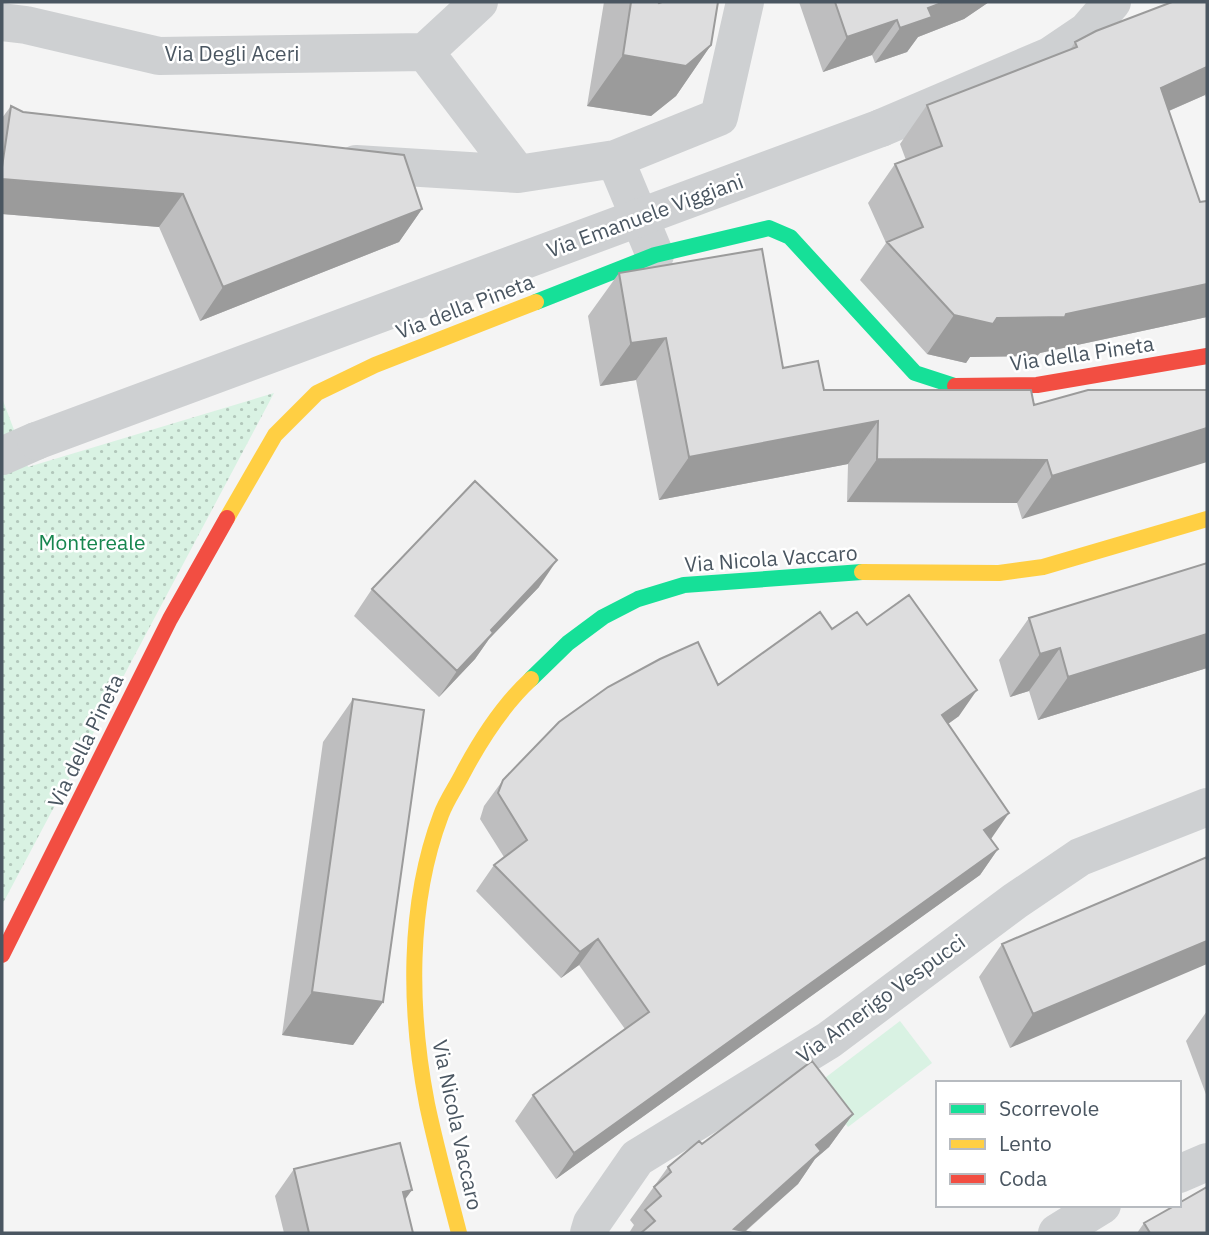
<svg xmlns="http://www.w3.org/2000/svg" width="1209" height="1235" font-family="'IBM Plex Sans',sans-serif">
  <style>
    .grass { fill: url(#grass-dots) }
    .garden { fill: #d9f2e3 }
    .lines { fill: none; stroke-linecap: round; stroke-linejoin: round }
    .street { stroke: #ced0d2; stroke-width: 38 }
    .fast { stroke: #16e098; stroke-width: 16 }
    .slow { stroke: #ffcf43; stroke-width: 16 }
    .jam { stroke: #f24e42; stroke-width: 16 }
    .street-bridge { stroke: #ced0d2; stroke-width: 38 }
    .wall { fill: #bebebf }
    .shaded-wall { fill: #9b9b9b }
    .building { fill: #ddddde; stroke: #9b9b9b; stroke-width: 2 }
    .labels { text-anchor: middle; stroke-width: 5; stroke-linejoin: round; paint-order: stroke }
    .street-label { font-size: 21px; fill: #4a5661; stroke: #fff }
    .park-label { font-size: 21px; fill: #17864f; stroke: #fff }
  </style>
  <defs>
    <pattern id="grass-dots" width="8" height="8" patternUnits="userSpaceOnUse" patternTransform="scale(1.75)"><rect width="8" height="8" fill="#d9f2e3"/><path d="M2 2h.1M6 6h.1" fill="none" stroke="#b2c7bb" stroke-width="1.8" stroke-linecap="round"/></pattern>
  </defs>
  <rect width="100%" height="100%" fill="#f4f4f4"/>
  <path class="grass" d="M274 393 2 905V398L28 467Z"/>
  <path class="garden" d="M900 1021 932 1063 848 1127 817 1084Z"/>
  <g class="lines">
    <path class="street" d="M2 22 26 25 159 56 425 52
      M425 52 518 174 615 159
      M425 52 479 2
      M881 128 1050 56 1087 31 1112 2
      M356 164 518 174
      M655 255 615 159 719 117 745 2
      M2 456 36 441
      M1179 1174 1207 1162
      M589 1233 592 1223 637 1158 829 1040 1015 901 1080 857 1207 807
      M1057 1233 1102 1205"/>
    <path class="fast" d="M536 302 655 255 769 228 790 237 915 373 955 386
      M531 679 568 643 603 617 638 599 684 585 862 572"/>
    <path class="slow" d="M227 518 275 435 317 393 375 365 536 302
      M862 572 999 573 1043 567 1207 519
      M459 1233C448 1190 436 1147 427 1104 409 1011 407 905 441 815 446 801 456 787 463 773 481 739 503 705 531 679"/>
    <path class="jam" d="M955 386 1037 385 1207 356
      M2 955 170 619 227 518"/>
    <path class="street-bridge" d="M36 441 881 128"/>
  </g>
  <path class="wall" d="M604 2H658L711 45 676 96 651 116 587 106Z
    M799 2H989L964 19 918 37 907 52 875 63 872 55 823 72Z
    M1207 2V100L1205 95 1169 111 1200 202 1207 201V317L1040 353 1037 356 970 357 966 363 927 354 860 280 886 243 868 203 895 164 906 160 900 144 927 105 1070 50 1075 42Z
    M11 106 23 112 422 209 399 242 200 321 159 227 2 214V118Z
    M619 273 783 368 824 390 1034 405 1207 390 1022 519 1017 503 847 502 848 464 659 500 636 380 600 386 588 316Z
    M1207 563V668L1038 720 1029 691 1010 697 999 660 1029 618Z
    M539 587 489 639 475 659 439 697 354 616 372 589Z
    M867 625 959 716 948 724 991 839 998 849 980 875 556 1179 515 1121 533 1095 625 1029 579 965 561 978 476 891 494 865 504 857 480 819 484 806 503 780 718 685 832 629Z
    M353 699 383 1002 353 1045 282 1035 323 742Z
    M1207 857 1010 1048 979 977 1002 944Z
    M1207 1011V1097L1186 1041Z
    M853 1114 829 1147 815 1159 798 1184 745 1232 752 1233H629L634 1225 630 1220 668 1167 702 1144Z
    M294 1169 404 1200 413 1233H284L275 1196Z
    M1144 1223 1207 1233H1137Z"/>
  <path class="shaded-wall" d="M944 2H989L964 19 918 37 907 52 875 63 900 28 928 8Z
    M897 20 872 55 823 72 847 37Z
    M711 45 676 96 651 116 587 106 623 55Z
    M1207 67V92L1205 95 1134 126 1161 88Z
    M2 179 183 194 159 227 2 214Z
    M422 209 399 242 200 321 223 287Z
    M1207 284V317L1040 353 1037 356 970 357 966 363 927 354 954 315 997 318 1066 314Z
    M666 338 636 380 600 386 631 343Z
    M878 421 848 464 659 500 689 457Z
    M1207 428V462L1022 519 1052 476Z
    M877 459 1047 460 1017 503 847 502Z
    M557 560 539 587 489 639 475 659 439 697 457 671 491 630Z
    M1207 634V668L1038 720 1068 677Z
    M1060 648 1029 691 1010 697 1040 654Z
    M977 690 959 716 924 741 942 715Z
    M1009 813 991 839 966 856 984 830Z
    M998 849 980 875 556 1179 574 1153Z
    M598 939 579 965 561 978 580 952Z
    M1207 941V964L1010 1048 1033 1014Z
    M312 992 383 1002 353 1045 282 1035Z
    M853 1114 829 1147 815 1159 798 1184 743 1233 734 1229 816 1145Z
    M412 1190 393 1216 403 1192Z"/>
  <path class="building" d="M631 2H658L659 3 662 2H718L711 45 686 66 623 55Z
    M835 2H944L928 8 932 17 900 28 897 20 847 37Z
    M1172 2H1207V67L1161 88 1200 202 1207 201V284L1066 314 1065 317 997 318 993 324 954 315 887 242 923 227 895 164 942 146 927 105 1077 47 1075 42 1096 31Z
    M11 106 23 112 404 155 422 209 223 287 183 194 2 179V167Z
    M762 249 783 368 818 361 824 390H1031L1034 405 1088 390H1207V428L1052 476 1047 460 877 459 878 421 689 457 666 338 631 343 619 273Z
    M475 481 557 560 491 630 493 633 457 671 372 589Z
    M1207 563V634L1068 677 1060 648 1040 654 1029 618Z
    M909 595 977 690 942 715 1009 813 984 830 998 849 574 1153 533 1095 649 1012 598 939 580 952 494 865 527 840 498 793 503 780 559 722 608 687 660 659 698 642 718 685 820 612 832 629 857 612 867 625Z
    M353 699 424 710 383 1002 312 992Z
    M1207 857V941L1033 1014 1002 944Z
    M812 1061 853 1114 816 1145 821 1151 734 1229 752 1233H641L655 1221 645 1210 661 1196 654 1187 671 1172 668 1167 699 1141 702 1144Z
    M400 1143 412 1190 403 1192 413 1233H309L294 1169Z
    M1207 1187V1233H1150L1144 1223 1176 1205H1179V1203Z"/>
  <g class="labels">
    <g class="street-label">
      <text x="232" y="61">Via Degli Aceri</text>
      <text transform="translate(645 216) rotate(-20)" y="7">Via Emanuele Viggiani</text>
      <text transform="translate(465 307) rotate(-21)" y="7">Via della Pineta</text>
      <text transform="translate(1082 354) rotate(-8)" y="7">Via della Pineta</text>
      <text transform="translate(771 559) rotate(-4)" y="7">Via Nicola Vaccaro</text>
      <text transform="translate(86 741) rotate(-64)" y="7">Via della Pineta</text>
      <text transform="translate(881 999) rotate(-36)" y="7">Via Amerigo Vespucci</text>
      <text transform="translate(457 1125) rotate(78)" y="7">Via Nicola Vaccaro</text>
    </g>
    <g class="park-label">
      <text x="92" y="550">Montereale</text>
    </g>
  </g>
  <rect width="1209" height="1235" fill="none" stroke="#4a5661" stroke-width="7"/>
  <rect x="936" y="1081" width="245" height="126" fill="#ffffff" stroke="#b7bbc0" stroke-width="2"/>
  <rect x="950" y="1104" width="35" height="10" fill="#16e098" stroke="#b7bbc0" stroke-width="2"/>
  <text x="999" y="1116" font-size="21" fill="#4a5661">Scorrevole</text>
  <rect x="950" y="1139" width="35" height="10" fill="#ffcf43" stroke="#b7bbc0" stroke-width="2"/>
  <text x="999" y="1151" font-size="21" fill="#4a5661">Lento</text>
  <rect x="950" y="1174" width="35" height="10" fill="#f24e42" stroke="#b7bbc0" stroke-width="2"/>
  <text x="999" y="1186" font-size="21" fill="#4a5661">Coda</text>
</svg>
